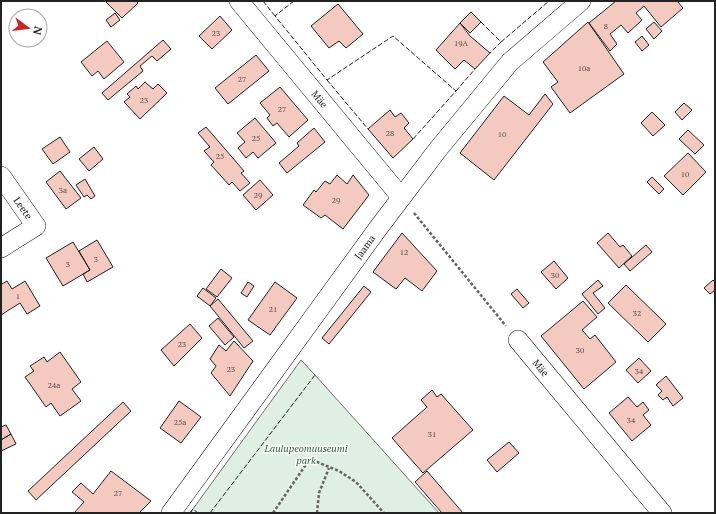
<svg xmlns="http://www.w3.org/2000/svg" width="716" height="514" font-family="'PT Serif',serif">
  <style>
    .green { fill: #e0efe3; stroke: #6f6f6f }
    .building { fill: #f3c9c0; stroke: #222 }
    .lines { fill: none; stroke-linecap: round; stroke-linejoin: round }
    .minor-casing { stroke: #222; stroke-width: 20 }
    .path { stroke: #646464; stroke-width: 2.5; stroke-dasharray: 3 2; stroke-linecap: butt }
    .minor { stroke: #fff; stroke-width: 19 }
    .fence { stroke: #222; stroke-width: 1; stroke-dasharray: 5 2; stroke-linecap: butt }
    .labels { text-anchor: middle; stroke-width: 3; stroke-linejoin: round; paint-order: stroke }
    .number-label { font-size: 8px; fill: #564c4a }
    .street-label { font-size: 10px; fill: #222; stroke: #fff }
    .park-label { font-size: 10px; font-style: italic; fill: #2f5e38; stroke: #fff }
  </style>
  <rect width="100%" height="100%" fill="#fff"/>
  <path class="green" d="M301 360 315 375 439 513H190Z"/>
  <path class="building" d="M105 1H136L138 3 122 18Z
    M616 1H677L683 8 661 27 644 6 636 13 642 20 628 33 621 25 610 34 617 44 610 51 589 23Z
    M338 4 363 34 346 48 339 41 329 48 311 26Z
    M471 12 481 22 470 33 460 23Z
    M115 13 120 20 111 27 106 20Z
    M220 16 232 30 212 49 199 36Z
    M588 22 624 74 570 113 551 87 558 82 543 62Z
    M654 22 662 31 654 39 646 29Z
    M460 23 470 36 490 53 475 69 464 60 455 69 436 50Z
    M642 36 649 45 642 51 635 42Z
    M163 40 171 49 157 61 152 56 140 66 143 71 108 100 102 93Z
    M107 41 124 62 104 79 98 71 92 76 81 62Z
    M256 55 269 71 228 104 215 88Z
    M145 82 153 89 158 84 167 93 140 119 124 102 130 97 127 94 136 86 138 89Z
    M280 87 308 120 289 137 277 123 273 126 267 118 270 115 260 103Z
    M545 94 553 104 494 180 460 153 504 96 529 115Z
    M684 103 692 110 682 120 675 112Z
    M390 110 395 117 401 113 409 123 404 128 413 139 393 158 368 129Z
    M652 112 665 125 653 136 641 123Z
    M255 118 276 143 258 158 253 152 246 158 238 148 245 142 237 133Z
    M206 127 244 171 241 173 250 183 240 191 232 182 229 185 211 165 214 162 204 151 210 147 198 133Z
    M314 128 325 142 287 173 279 163 299 146 297 143Z
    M688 130 704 145 695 154 679 139Z
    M60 137 70 152 53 164 42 149Z
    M94 147 103 159 89 171 79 159Z
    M688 153 706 172 683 195 664 176Z
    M60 171 81 198 66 209 46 182Z
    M337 175 347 184 353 175 369 195 343 229 325 215 321 218 303 205 314 190 316 192 325 181 330 184Z
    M652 177 664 189 659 194 647 182Z
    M85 179 95 196 91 199 87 195 84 197 76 185Z
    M260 180 273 195 256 210 243 195Z
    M402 233 437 271 422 291 405 278 396 289 373 272Z
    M608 233 620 247 623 245 632 256 619 268 597 243Z
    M97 240 113 267 87 282 83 274 90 270 79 251Z
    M73 242 90 270 63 286 46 258Z
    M646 245 652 252 630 271 624 264Z
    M554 261 568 278 556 289 541 272Z
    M221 269 232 278 217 297 206 289Z
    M598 280 603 286 593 293 605 308 598 314 582 294Z
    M713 280 715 282V290L710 294 704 288Z
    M7 281 12 289 25 281 40 306 27 314 20 303 1 315V282L2 284Z
    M248 282 254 286 247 297 241 293Z
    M275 282 297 298 270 335 248 320Z
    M626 285 666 324 648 342 608 303Z
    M364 286 371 292 329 344 322 338Z
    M203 288 216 298 210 306 197 296Z
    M517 289 529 303 523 308 511 294Z
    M218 299 253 341 244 348 210 306Z
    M583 301 597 317 582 330 590 339 595 335 616 362 584 389 541 336Z
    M218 318 234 337 225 345 209 326Z
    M190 324 202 338 174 366 161 350Z
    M234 341 253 361 230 396 211 373 216 366 210 359 219 345 226 351Z
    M60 352 81 382 72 389 81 401 60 416 51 403 46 407 25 377 34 371 30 366 44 357 47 362Z
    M639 358 651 371 638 383 626 370Z
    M666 376 683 398 673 406 667 397 663 400 658 395 662 391 656 385Z
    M432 390 437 397 441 394 473 430 423 473 392 438 427 407 421 400Z
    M628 397 637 407 643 402 649 410 643 415 651 425 632 441 609 413Z
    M179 401 201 417 181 443 160 428Z
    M123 402 131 411 36 500 28 491Z
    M6 425 11 434 1 440V427Z
    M11 434 16 444 1 451V440Z
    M509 442 519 453 497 472 487 460Z
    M111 471 151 501 139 513H74L84 502 72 492 81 483 93 494Z
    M427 471 463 513H442L415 482Z"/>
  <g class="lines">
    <defs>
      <g id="minor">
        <path id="s1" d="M239 1 401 197"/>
        <path id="s2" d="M1 176 36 226 1 248"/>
        <path id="s3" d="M518 340 662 513"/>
        <path id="s4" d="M171 513 379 227 439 148 510 62 581 1"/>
      </g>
    </defs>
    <use href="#minor" class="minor-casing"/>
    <path class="path" d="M414 213 506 326
      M273 513 307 463 317 462 339 471 356 482 384 513
      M317 513 319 493 329 468"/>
    <use href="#minor" class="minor"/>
    <path class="fence" d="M263 1 275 16
      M294 1 275 16 327 80 393 36 456 91 413 139
      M481 22 501 42 490 53
      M501 42 549 1
      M327 80 368 129
      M456 91 475 69
      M190 513 193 509 198 513
      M210 513 315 375"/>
  </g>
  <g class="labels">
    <g class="number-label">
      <text x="606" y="29">8</text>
      <text x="216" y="36">23</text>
      <text x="461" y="46">19A</text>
      <text x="584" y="71">10a</text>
      <text x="242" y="82">27</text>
      <text x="144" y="103">23</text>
      <text x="282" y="112">27</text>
      <text x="390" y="136">28</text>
      <text x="502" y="137">10</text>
      <text x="256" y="141">25</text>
      <text x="220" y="159">25</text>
      <text x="685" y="177">10</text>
      <text x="63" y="193">3a</text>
      <text x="258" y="198">29</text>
      <text x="336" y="203">29</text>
      <text x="404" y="255">12</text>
      <text x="96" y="262">3</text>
      <text x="68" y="267">3</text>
      <text x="555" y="278">30</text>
      <text x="18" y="299">1</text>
      <text x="273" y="312">21</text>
      <text x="637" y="316">32</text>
      <text x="182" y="347">23</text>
      <text x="580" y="353">30</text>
      <text x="231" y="372">23</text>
      <text x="639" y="374">34</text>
      <text x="54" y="388">24a</text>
      <text x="631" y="423">34</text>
      <text x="180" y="425">25a</text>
      <text x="432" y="437">31</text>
      <text x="118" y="496">27</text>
    </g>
    <g class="street-label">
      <text dy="4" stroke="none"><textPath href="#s1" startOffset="127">Mäe</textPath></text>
      <text dy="4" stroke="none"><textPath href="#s2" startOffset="39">Leete</textPath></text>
      <text dy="4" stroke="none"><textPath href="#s4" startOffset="329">Jaama</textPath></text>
      <text dy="4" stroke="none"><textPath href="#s3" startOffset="36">Mäe</textPath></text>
    </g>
    <g class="park-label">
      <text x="306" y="452">Laulupeomuuseumi<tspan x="306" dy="12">park</tspan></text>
    </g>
  </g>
  <rect width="716" height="514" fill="none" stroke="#222222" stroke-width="4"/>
  <g transform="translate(28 28) rotate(105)"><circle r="19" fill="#ffffff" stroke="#a7a7a7"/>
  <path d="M0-3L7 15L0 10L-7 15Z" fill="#c62828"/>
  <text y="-6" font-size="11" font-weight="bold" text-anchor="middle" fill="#222222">N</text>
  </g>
</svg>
